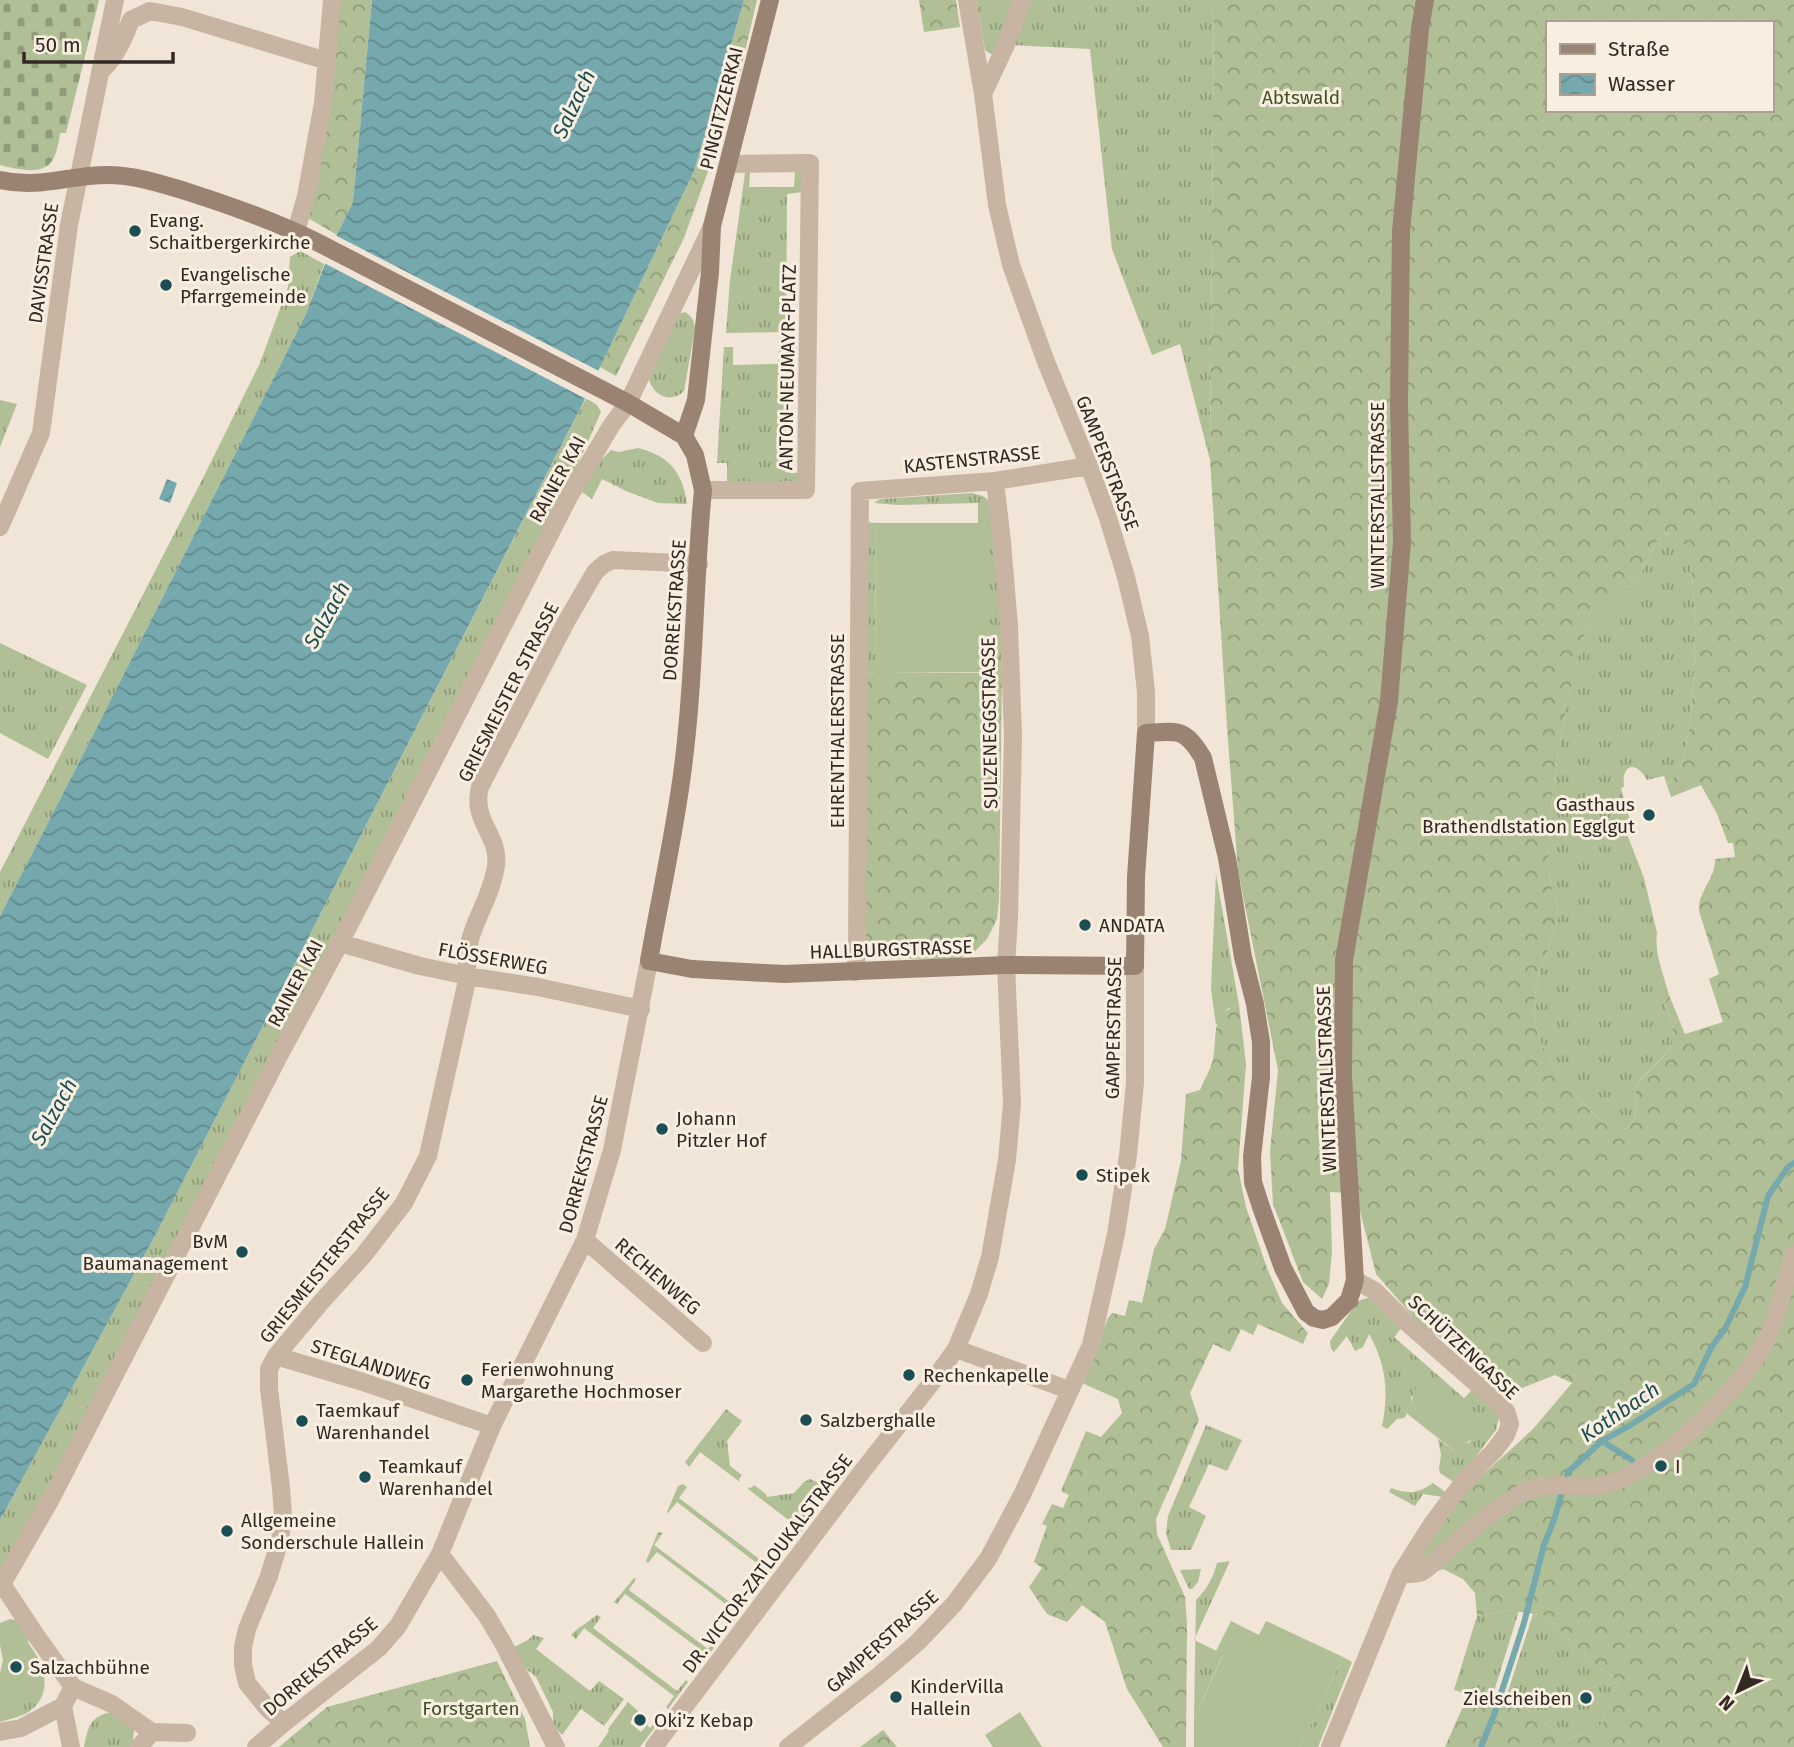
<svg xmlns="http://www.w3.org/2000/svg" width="1794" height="1747" font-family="'Fira Sans',sans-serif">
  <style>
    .grass { fill: url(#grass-tufts) }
    .forest { fill: url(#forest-crowns); fill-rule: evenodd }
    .cemetery { fill: url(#cemetery-stones) }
    .pitch { fill: #b0bf96 }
    .water { fill: url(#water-waves) }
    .pier { fill: #f0e5d6 }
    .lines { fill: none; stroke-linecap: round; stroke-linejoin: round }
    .stream { stroke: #75a9ad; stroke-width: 6 }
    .street { stroke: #c8b4a2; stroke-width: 18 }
    .secondary { stroke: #9b8374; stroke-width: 18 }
    .poi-dot { fill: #1a4e54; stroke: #f9efe1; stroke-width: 2.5 }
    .labels { text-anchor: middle; stroke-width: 6; stroke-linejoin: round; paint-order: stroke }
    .park-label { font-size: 19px; fill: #415128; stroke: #f9efe1 }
    .street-label { font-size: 19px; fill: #332924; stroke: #f9efe1 }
    .poi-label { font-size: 19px; fill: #332924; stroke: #f9efe1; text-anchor: start }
    .water-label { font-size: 21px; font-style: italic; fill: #1a4e54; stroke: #f9efe1 }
  </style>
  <defs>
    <pattern id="grass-tufts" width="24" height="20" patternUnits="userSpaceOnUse" patternTransform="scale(1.75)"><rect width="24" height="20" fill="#b0bf96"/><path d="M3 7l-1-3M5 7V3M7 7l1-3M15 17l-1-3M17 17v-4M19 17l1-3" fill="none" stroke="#909b7a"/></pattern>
    <pattern id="forest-crowns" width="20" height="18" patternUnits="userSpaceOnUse" patternTransform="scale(1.75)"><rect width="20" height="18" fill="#b0bf96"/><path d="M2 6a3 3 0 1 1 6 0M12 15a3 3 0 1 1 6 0" fill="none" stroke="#909b7a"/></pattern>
    <pattern id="cemetery-stones" width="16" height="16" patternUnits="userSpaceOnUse" patternTransform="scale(1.75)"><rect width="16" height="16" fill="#b0bf96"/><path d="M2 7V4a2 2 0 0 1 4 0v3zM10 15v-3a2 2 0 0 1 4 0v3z" fill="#909b7a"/></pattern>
    <pattern id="water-waves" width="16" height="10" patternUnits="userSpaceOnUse" patternTransform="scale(1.75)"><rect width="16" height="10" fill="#75a9ad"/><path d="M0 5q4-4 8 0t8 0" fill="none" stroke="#618a8d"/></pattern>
  </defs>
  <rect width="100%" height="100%" fill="#f0e5d6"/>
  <path class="grass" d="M976 0H1015L994 53 990 54 985 50Z
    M1030 0H1214L1210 460 1180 344 1152 355 1112 249 1090 49 1013 45Z
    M748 171 750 173 749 187H794L795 172H803L802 192 787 194 786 332 726 333 730 280 745 173Z
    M300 251 324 264 306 314 92 737 0 916V872L202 480 260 363 288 287 290 257Z
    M685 312C693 317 694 321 695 329L684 391C671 404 653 396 649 379L678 314Z
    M724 347H733V365L778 364 779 349 787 350 785 472 799 473V482L727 481V463H717Z
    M586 398 597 405 601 412 575 471 49 1490 0 1576V1520L157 1232Z
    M0 400 17 404 0 447Z
    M638 448C670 456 683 473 687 504L658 503 626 491 602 479 592 499 582 492 595 466 611 450 619 452Z
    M972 493C978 495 983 495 987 499 1000 516 1001 644 1002 673L982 672V524L978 523V503L898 505 874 503 880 499Z
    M866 522 875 523 876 672 866 673Z
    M1672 533C1676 535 1678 536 1681 539 1704 569 1695 732 1680 768 1678 775 1672 780 1667 785L1664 776 1647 780C1636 760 1621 764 1624 787L1621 788 1633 831 1627 834 1644 878 1657 933C1654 953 1664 976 1669 995L1665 1003C1668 1013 1675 1028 1673 1039 1671 1058 1640 1071 1636 1089 1633 1100 1640 1115 1631 1125 1625 1132 1614 1129 1607 1125 1595 1117 1578 1098 1570 1087 1538 1046 1526 1022 1540 970 1545 952 1557 933 1558 914 1558 902 1551 890 1550 878 1548 861 1549 842 1550 825 1554 762 1567 699 1583 637 1597 612 1614 606 1632 586 1646 571 1649 549 1663 534Z
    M0 643 87 685 48 759 0 733Z
    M1216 874 1239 1005 1227 1009 1216 1025 1211 989Z
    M1370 1297 1403 1326 1394 1337 1464 1398 1474 1388 1491 1403 1499 1418 1496 1430 1457 1481H1452L1440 1473 1439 1469 1441 1455 1438 1439 1457 1453 1465 1443 1470 1442 1477 1427 1483 1419 1425 1386 1411 1397 1412 1403 1405 1412 1407 1414 1404 1418 1397 1419 1387 1429 1382 1426C1389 1393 1386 1363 1369 1334L1363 1347 1355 1351 1347 1336 1334 1352 1331 1349 1330 1341 1358 1301Z
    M726 1409 742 1421 727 1441 730 1466 742 1475 739 1479 740 1482 700 1452 689 1467 685 1462Z
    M1206 1425 1242 1440 1227 1471 1209 1464 1189 1507 1206 1516 1191 1550H1171L1166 1533 1168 1516Z
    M810 1479C821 1483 826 1489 825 1500L792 1544 789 1541 799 1528 748 1489 749 1487 751 1488 754 1485 766 1494 767 1497 794 1493 804 1482Z
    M1433 1483 1447 1493 1443 1497 1423 1494 1415 1506 1389 1492 1391 1488C1409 1494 1417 1494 1433 1483Z
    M683 1484 687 1487 679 1498 770 1567 779 1556 781 1558 762 1583 760 1581 767 1571 677 1502 668 1513 667 1512 678 1486Z
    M658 1532 663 1533 654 1545 738 1608 747 1597 750 1600 730 1626 727 1624 736 1612 657 1552 648 1563 646 1561Z
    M1230 1561 1194 1640 1223 1654 1194 1720 1196 1600C1207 1589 1213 1578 1217 1563Z
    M1201 1569 1198 1582 1192 1589H1189L1180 1570Z
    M634 1578 636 1579 629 1590 708 1649 716 1640 719 1641 700 1667 698 1664 705 1653 625 1594 617 1604 614 1602Z
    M1509 1610 1519 1611 1491 1701 1454 1690 1477 1616Z
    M1533 1614 1546 1616 1592 1662 1618 1681 1602 1724 1568 1740 1527 1710 1504 1704Z
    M597 1615 601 1617 593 1628 677 1691 686 1680 688 1682 668 1709 666 1707 674 1696 584 1628 576 1639 571 1635 575 1631Z
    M533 1635 544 1638 536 1649 590 1691 599 1681 624 1699 604 1726 581 1709 562 1735 553 1725V1712L536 1677 525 1668 514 1647 528 1640Z
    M28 1643C45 1664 55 1695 27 1713 19 1717 9 1719 0 1722V1719L4 1716C20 1694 36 1672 28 1643Z
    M1343 1657 1352 1662 1318 1747H1300Z
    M628 1702 638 1711 630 1723 641 1732 647 1725 650 1728 654 1724 656 1726 640 1747H598L609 1731 608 1729Z
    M112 1712 134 1730 133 1741 130 1747H84C88 1727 90 1716 112 1712Z"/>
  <path class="forest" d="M339 0H372L353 202 337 235 308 218Z
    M744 0H757L739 77 707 174 684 238 616 376 600 367 694 171Z
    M919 0H956L960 27 924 32Z
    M1214 0H1794V1747H1445L1468 1695 1527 1710 1568 1740 1602 1724 1618 1681 1592 1662 1546 1616 1509 1610 1477 1616 1475 1593 1463 1579 1443 1569 1421 1578 1407 1579 1441 1521 1476 1481 1533 1429 1572 1383 1555 1375 1512 1392 1487 1363 1423 1328 1376 1274 1358 1203 1345 1193 1330 1192 1332 1252 1329 1284 1322 1299 1303 1282 1273 1204 1270 1151 1278 1070 1238 871 1227 727 1210 460ZM1547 23H1771V110H1547ZM1672 533C1676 535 1678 536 1681 539 1704 570 1695 732 1680 768 1677 775 1672 780 1667 785L1671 797 1701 785 1717 814 1728 843H1733L1735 857 1715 859C1716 879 1698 890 1699 911L1719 974 1709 979 1723 1022 1685 1034 1669 995 1665 1003C1668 1013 1675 1028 1673 1039 1671 1058 1641 1071 1636 1089 1633 1100 1640 1115 1631 1125 1625 1132 1614 1129 1607 1125 1595 1117 1578 1098 1570 1087 1538 1046 1526 1022 1540 970 1545 952 1557 933 1558 914 1558 902 1551 890 1550 878 1548 861 1549 842 1550 825 1554 762 1567 699 1583 638 1597 612 1614 606 1632 586 1646 571 1649 549 1663 534Z
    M876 672 1002 673 999 900 997 919 987 939 973 953 959 959 873 958 866 955 863 945 866 673Z
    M1239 1005 1246 1064 1238 1169 1246 1207 1267 1268 1282 1303 1308 1333 1303 1344 1258 1324 1253 1335 1241 1329 1230 1352 1213 1344 1190 1393 1199 1420 1156 1519 1157 1534 1185 1597 1187 1623 1186 1747H1163L1127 1689 1105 1622 1082 1605 1067 1622 1047 1614 1029 1587 1042 1568 1034 1562 1047 1526 1042 1524 1052 1504 1063 1508 1069 1495 1061 1491 1086 1431 1101 1437 1122 1413 1118 1399 1082 1383 1108 1318 1112 1313 1125 1316 1129 1300 1142 1303 1154 1249 1165 1229 1181 1161 1186 1094 1200 1090C1204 1080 1211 1069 1213 1059 1218 1034 1209 1014 1239 1005Z
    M497 1661 525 1719 530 1747H279L327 1707Z
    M883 1730 897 1747H860Z"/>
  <path class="cemetery" d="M0 0H99L66 133H60C59 140 58 148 55 155 47 178 17 169 0 165Z"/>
  <path class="pitch" d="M875 523H982V672H876Z
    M1431 1378 1484 1419 1477 1427V1433L1475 1438 1465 1443 1457 1453 1405 1412 1412 1403 1413 1391 1419 1387 1425 1386Z
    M10 1619 20 1621C26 1634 33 1650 31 1665 29 1685 16 1708 0 1719V1673L3 1660 0 1645V1623Z
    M1231 1621 1259 1635 1266 1621 1343 1657 1300 1747H1194V1720L1223 1655 1216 1651Z
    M1020 1712 1042 1747H993L985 1735Z"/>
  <path class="water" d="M372 0H744L694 171 579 411 157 1232 0 1520V916L92 737 306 314 332 245 353 202Z
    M167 479 177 483 170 503 159 499Z"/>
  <path class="pier" d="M333 234 601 372 588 400 322 262Z"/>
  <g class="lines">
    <path class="stream" d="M1602 1441 1632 1460
      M1481 1747 1494 1715 1524 1623 1544 1545 1554 1520 1568 1472 1602 1441 1629 1426 1694 1384 1712 1346 1725 1329 1745 1287 1768 1196 1788 1167 1794 1163"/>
    <path class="street" d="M967 0 983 94 997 205 1011 265 1046 362 1089 466 1108 518 1126 577 1140 636 1146 692V733
      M103 69C117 55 124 38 131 20L150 11 182 17 327 61
      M983 94 1006 45 1022 0
      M296 232 306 196 323 103 332 0
      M703 490H806L810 163 729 164
      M0 527 41 433 69 225 115 0
      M340 943 420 966 468 976 538 987 641 1009
      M855 972 857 951 860 491 995 481 1089 466
      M585 1240 703 1343
      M956 1349 1069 1390
      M276 1356 360 1381 492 1426
      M440 1554 487 1616 504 1645 556 1747
      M1401 1573C1408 1574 1415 1575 1422 1572 1431 1567 1438 1557 1446 1551 1470 1531 1495 1508 1522 1493 1551 1477 1582 1492 1611 1483 1660 1468 1744 1386 1766 1341 1779 1314 1784 1283 1794 1254
      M63 1706 71 1747
      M284 1723 268 1709 247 1683 243 1665V1647L247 1629 269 1576 280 1540 283 1516 281 1488 269 1389V1369L276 1356 322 1301 363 1256 404 1203 428 1156 468 976C461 932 490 907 496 866 500 834 471 822 480 787L566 622 595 572 604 564 613 560 699 564
      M0 1732 21 1728 63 1706 73 1687
      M187 1733 152 1732 112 1704 73 1687 35 1634 2 1584 51 1499 279 1056 340 943 569 497 611 426 628 403 712 226
      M139 1747 152 1732
      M256 1747 284 1723 379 1648 398 1626 440 1554 492 1426 585 1240 612 1150 649 961
      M654 1747 861 1473 933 1381 956 1349 979 1294 990 1257 1007 1160 1012 1103 1006 965 1009 918 1013 736 1009 626 1002 542 995 481
      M788 1747 877 1677 917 1643 954 1604 988 1559 1022 1495 1091 1345 1116 1234 1128 1155 1135 1083V966
      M1330 1747 1401 1573 1432 1524 1464 1481 1494 1451 1506 1435 1510 1424 1506 1411 1493 1398 1406 1322 1375 1291 1355 1280"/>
    <path class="secondary" d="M0 180C41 189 68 175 107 175 134 175 159 183 185 191 229 205 274 221 315 241L628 403 684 436 695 455 703 490C694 582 695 675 683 767 675 832 660 897 649 961L692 969 784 974 1006 965 1135 966 1136 877 1146 733C1179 731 1185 728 1203 758L1227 858 1243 957 1255 1004 1261 1042V1077L1252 1157 1253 1182 1261 1207 1283 1268 1306 1312 1314 1318 1323 1320 1332 1317 1349 1300 1355 1280 1343 1077 1344 960 1389 701 1402 542 1399 404 1401 231 1420 29 1425 0
      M684 436 696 400 710 272 712 226 770 0"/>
  </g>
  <g class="poi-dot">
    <circle cx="135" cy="231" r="7"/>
    <circle cx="166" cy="285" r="7"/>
    <circle cx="1649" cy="815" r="7"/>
    <circle cx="1085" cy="925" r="7"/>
    <circle cx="662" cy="1129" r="7"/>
    <circle cx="1082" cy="1175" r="7"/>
    <circle cx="242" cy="1252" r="7"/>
    <circle cx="909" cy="1375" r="7"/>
    <circle cx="467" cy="1380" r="7"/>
    <circle cx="806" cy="1420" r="7"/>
    <circle cx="302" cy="1421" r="7"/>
    <circle cx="1661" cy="1466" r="7"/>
    <circle cx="365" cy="1477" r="7"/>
    <circle cx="227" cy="1531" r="7"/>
    <circle cx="16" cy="1667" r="7"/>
    <circle cx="896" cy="1697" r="7"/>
    <circle cx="1586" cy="1698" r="7"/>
    <circle cx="640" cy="1720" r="7"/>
  </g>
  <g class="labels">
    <g class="park-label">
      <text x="1301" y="104">Abtswald</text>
      <text x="471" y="1715">Forstgarten</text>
    </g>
    <g class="street-label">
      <text transform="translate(721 108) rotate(-76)" y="7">PINGITZZERKAI</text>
      <text transform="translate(43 263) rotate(-82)" y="7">DAVISSTRASSE</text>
      <text transform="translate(787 367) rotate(-89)" y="7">ANTON-NEUMAYR-PLATZ</text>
      <text transform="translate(972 459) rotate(-6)" y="7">KASTENSTRASSE</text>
      <text transform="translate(1108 463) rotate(69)" y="7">GAMPERSTRASSE</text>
      <text transform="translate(557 479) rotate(-61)" y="7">RAINER KAI</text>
      <text transform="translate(1377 495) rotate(-90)" y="7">WINTERSTALLSTRASSE</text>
      <text transform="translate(674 610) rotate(-86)" y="7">DORREKSTRASSE</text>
      <text transform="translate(508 692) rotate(-63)" y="7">GRIESMEISTER STRASSE</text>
      <text transform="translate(989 723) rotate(-91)" y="7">SULZENEGGSTRASSE</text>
      <text transform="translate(837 731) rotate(-90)" y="7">EHRENTHALERSTRASSE</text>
      <text transform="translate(891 949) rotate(-2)" y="7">HALLBURGSTRASSE</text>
      <text transform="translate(493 958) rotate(10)" y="7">FLÖSSERWEG</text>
      <text transform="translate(295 983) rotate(-62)" y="7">RAINER KAI</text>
      <text transform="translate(1113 1028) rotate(-89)" y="7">GAMPERSTRASSE</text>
      <text transform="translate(1326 1079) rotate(-92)" y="7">WINTERSTALLSTRASSE</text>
      <text transform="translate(583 1164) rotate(-75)" y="7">DORREKSTRASSE</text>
      <text transform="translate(324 1265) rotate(-51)" y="7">GRIESMEISTERSTRASSE</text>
      <text transform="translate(658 1276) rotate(41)" y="7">RECHENWEG</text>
      <text transform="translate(1464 1347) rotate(43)" y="7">SCHÜTZENGASSE</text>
      <text transform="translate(371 1364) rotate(18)" y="7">STEGLANDWEG</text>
      <text transform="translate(767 1563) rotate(-53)" y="7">DR. VICTOR-ZATLOUKALSTRASSE</text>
      <text transform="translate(882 1641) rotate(-42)" y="7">GAMPERSTRASSE</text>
      <text transform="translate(320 1666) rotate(-40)" y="7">DORREKSTRASSE</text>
    </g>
    <g class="poi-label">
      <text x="149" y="227">Evang.<tspan x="149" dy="22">Schaitbergerkirche</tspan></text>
      <text x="180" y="281">Evangelische<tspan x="180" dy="22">Pfarrgemeinde</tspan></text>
      <text x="1635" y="811" text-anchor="end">Gasthaus<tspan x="1635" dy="22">Brathendlstation Egglgut</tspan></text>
      <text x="1099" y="932">ANDATA</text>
      <text x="676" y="1125">Johann<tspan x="676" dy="22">Pitzler Hof</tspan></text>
      <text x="1096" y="1182">Stipek</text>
      <text x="228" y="1248" text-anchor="end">BvM<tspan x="228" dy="22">Baumanagement</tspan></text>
      <text x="481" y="1376">Ferienwohnung<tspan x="481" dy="22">Margarethe Hochmoser</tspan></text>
      <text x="923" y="1382">Rechenkapelle</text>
      <text x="316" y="1417">Taemkauf<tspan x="316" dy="22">Warenhandel</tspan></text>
      <text x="820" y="1427">Salzberghalle</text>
      <text x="379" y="1473">Teamkauf<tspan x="379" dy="22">Warenhandel</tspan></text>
      <text x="1675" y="1473">I</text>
      <text x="241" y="1527">Allgemeine<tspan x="241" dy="22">Sonderschule Hallein</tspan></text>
      <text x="30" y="1674">Salzachbühne</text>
      <text x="910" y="1693">KinderVilla<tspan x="910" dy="22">Hallein</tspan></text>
      <text x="1572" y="1705" text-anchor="end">Zielscheiben</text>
      <text x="654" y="1727">Oki'z Kebap</text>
    </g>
    <g class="water-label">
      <text transform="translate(574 104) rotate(-65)" y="7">Salzach</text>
      <text transform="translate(327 615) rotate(-61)" y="7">Salzach</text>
      <text transform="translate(54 1112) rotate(-61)" y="7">Salzach</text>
      <text transform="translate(1620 1412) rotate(-34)" y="7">Kothbach</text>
    </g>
  </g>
  <rect x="1546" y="21" width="228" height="91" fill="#f9efe1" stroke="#aaa095" stroke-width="2"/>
  <rect x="1560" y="44" width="35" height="10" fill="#9b8374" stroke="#aaa095" stroke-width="2"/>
  <text x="1608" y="56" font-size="21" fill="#332924">Straße</text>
  <rect x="1560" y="74" width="35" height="21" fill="url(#water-waves)" stroke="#aaa095" stroke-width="2"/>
  <text x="1608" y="91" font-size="21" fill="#332924">Wasser</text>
  <g transform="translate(1738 1691) rotate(223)" stroke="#f9efe1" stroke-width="5" paint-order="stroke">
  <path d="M0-5L12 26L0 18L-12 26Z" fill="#332924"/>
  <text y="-10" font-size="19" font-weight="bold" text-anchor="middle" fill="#332924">N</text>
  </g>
  <path d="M24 52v10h149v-10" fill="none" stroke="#332924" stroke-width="3.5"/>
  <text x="35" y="52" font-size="21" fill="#332924" stroke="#f9efe1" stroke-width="5" paint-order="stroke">50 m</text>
</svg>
